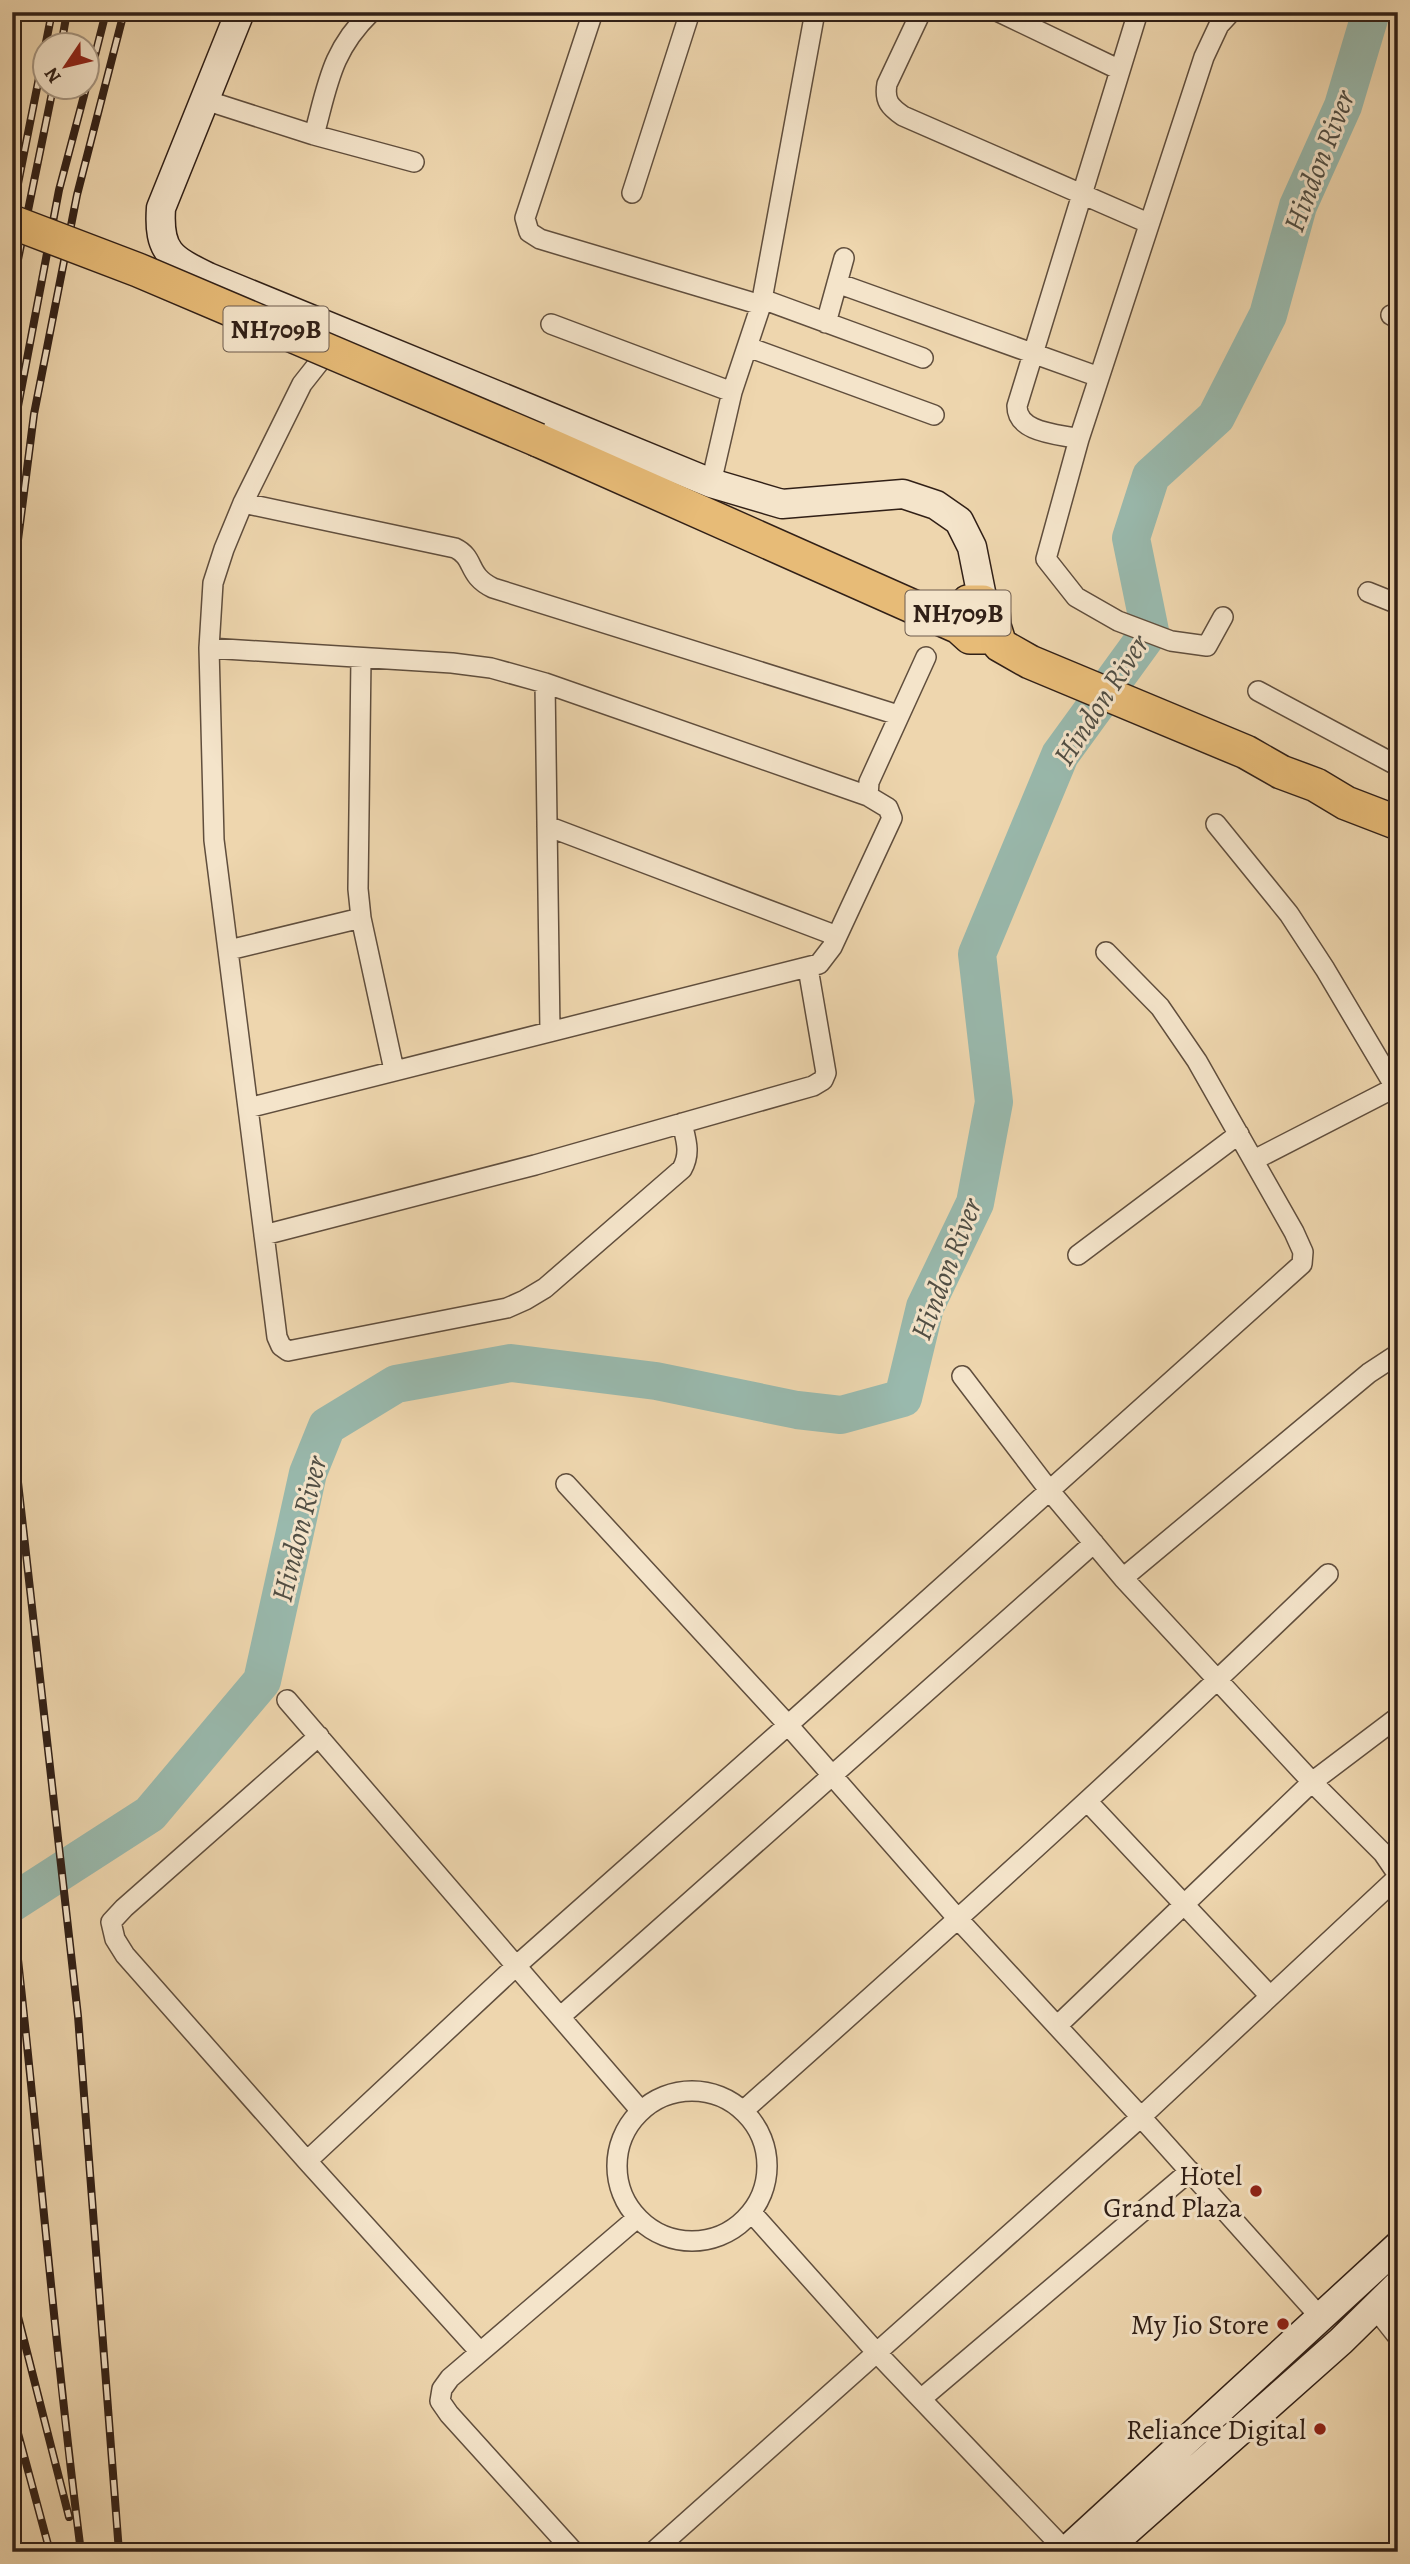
<svg xmlns="http://www.w3.org/2000/svg" width="1410" height="2564" font-family="Alegreya,serif">
  <style>
    .lines { fill: none; stroke-linecap: round; stroke-linejoin: round }
    .river { stroke: #99b9ad; stroke-width: 38 }
    .minor-casing { stroke: #604e3d; stroke-width: 22 }
    .secondary-casing { stroke: #312017; stroke-width: 31 }
    .trunk-casing { stroke: #312017; stroke-width: 36 }
    .minor { stroke: #f4e4ca; stroke-width: 19 }
    .secondary { stroke: #f4e4ca; stroke-width: 28 }
    .trunk { stroke: #e7bb77; stroke-width: 33 }
    .rail-casing { stroke: #312017; stroke-width: 8 }
    .rail { stroke: #f4e4ca; stroke-width: 5; stroke-dasharray: 16; stroke-linecap: butt }
    .trunk-bridge-casing { stroke: #312017; stroke-width: 36; stroke-linecap: butt }
    .trunk-bridge { stroke: #e7bb77; stroke-width: 33 }
    .poi-dot { fill: #8f2418; stroke: #f4e4ca; stroke-width: 2.5 }
    .labels { text-anchor: middle; stroke-width: 6; stroke-linejoin: round; paint-order: stroke }
    .shield { fill: #f4e4ca; stroke: #6c5b4d; stroke-width: 2 }
    .shield-label { font-size: 26px; font-weight: bold; fill: #312017 }
    .poi-label { font-size: 28px; fill: #312017; stroke: #f4e4ca; text-anchor: end }
    .water-label { font-size: 30px; font-style: italic; fill: #504e44; stroke: #f4e4ca }
  </style>
  <rect width="100%" height="100%" fill="#eed6ae"/>
  <filter id="stains"><feTurbulence type="fractalNoise" baseFrequency=".00286" numOctaves="4"/><feColorMatrix values="0 0 0 0 .2 0 0 0 0 .09 0 0 0 0 .02 0 0 0 .5 -.17"/></filter>
  <radialGradient id="worn" r=".72"><stop offset=".6" stop-color="#630" stop-opacity="0"/><stop offset="1" stop-color="#630" stop-opacity=".3"/></radialGradient>
  <g class="lines">
    <path class="river" d="M12 1903 150 1814 262 1681 308 1473 327 1426 396 1384 511 1363 656 1381 797 1410 841 1415 903 1398 925 1307 975 1203 994 1102 977 954 1060 755 1150 631 1131 538 1151 476 1216 417 1268 315 1298 206 1343 106 1371 12"/>
    <defs>
      <path id="minor" d="M593 12 525 218 529 232 540 239 761 305
        M921 12 887 84C884 101 890 107 903 116L1148 223
        M999 12 1120 70
        M205 100 314 135 414 162
        M314 135C328 84 331 51 371 12
        M632 193 690 12
        M837 283 1099 377
        M762 299 923 358
        M1391 315 1398 319
        M826 323 844 258
        M551 324 732 392
        M332 346 302 384 243 503 224 549 213 583 209 648 214 840 277 1337 281 1346 288 1351 298 1349 507 1308 525 1300 545 1288 682 1169C691 1153 686 1140 682 1123
        M748 347 934 415
        M1079 439C1058 434 1017 433 1017 406L1138 12
        M711 483 732 392 761 305 815 12
        M243 503 455 548C476 558 466 575 493 588L898 715
        M1368 592 1398 604
        M1223 617 1207 646 1171 641 1118 621 1076 597 1046 559 1079 439 1204 57 1219 25 1231 12
        M209 648 452 663 491 668 545 683 868 796
        M361 658 358 889 361 918 394 1070
        M545 683 550 1031
        M1258 691 1398 766
        M1216 824 1289 914 1325 969 1395 1087
        M547 826 837 936
        M229 950 361 918
        M248 1108 819 964 832 947 892 818 888 808 868 796 869 782 926 657
        M1254 1160 1398 1086
        M264 1235 535 1165 813 1086 823 1080 826 1073 808 968
        M1078 1255 1239 1134
        M962 1376 1049 1490 1123 1578 1312 1782 1383 1853 1398 1875
        M566 1484 788 1725 958 1919 1141 2117 1321 2318
        M1123 1578 1369 1373 1398 1354
        M287 1700 641 2111
        M319 1736 124 1908 111 1922 115 1939 125 1955 307 2161 480 2352
        M1087 1801 1270 1996
        M560 2017 1094 1543
        M1057 2026 1312 1782 1398 1717
        M617 2166a75 75 0 1 1 150 0a75 75 0 1 1-150 0Z
        M743 2111C941 1935 1138 1758 1328 1574
        M307 2161 516 1966 788 1725 1302 1264 1303 1252 1294 1232 1197 1061 1160 1007 1106 952
        M752 2213 877 2353 1066 2551
        M1375 2308 1398 2337
        M921 2399 1190 2171
        M574 2552 449 2414 440 2401 442 2389 450 2378 637 2218
        M653 2552 1141 2117 1398 1877"/>
      <path id="secondary" d="M240 12 161 208C158 252 171 259 208 277L711 483 782 504 903 494 936 505 959 521 972 547 983 602
        M1065 2552 1398 2246
        M1103 2552 1341 2341 1398 2285"/>
      <path id="trunk" d="M538 440 959 627
        M994 626 984 637H970L959 627 958 613 968 602H983L993 612 994 626 1000 645 1030 662 1246 752 1281 772 1316 785 1346 803 1398 823"/>
    </defs>
    <use href="#minor" class="minor-casing"/>
    <use href="#secondary" class="secondary-casing"/>
    <use href="#trunk" class="trunk-casing"/>
    <use href="#minor" class="minor"/>
    <use href="#secondary" class="secondary"/>
    <use href="#trunk" class="trunk"/>
    <defs>
      <path id="rail" d="M61 46 67 12
        M88 83 106 12
        M12 214 52 12
        M12 289 53 88
        M12 438 59 190 86 88
        M12 587 34 414 77 195 124 12
        M12 1429 78 2016 119 2552
        M12 1906C37 2121 53 2337 81 2552
        M12 2293 69 2517
        M12 2411 50 2552"/>
    </defs>
    <use href="#rail" class="rail-casing"/>
    <use href="#rail" class="rail"/>
    <defs>
      <path id="trunk-bridge" d="M12 222 138 270 538 440"/>
    </defs>
    <use href="#trunk-bridge" class="trunk-bridge-casing"/>
    <use href="#trunk-bridge" class="trunk-bridge"/>
  </g>
  <g class="poi-dot">
    <circle cx="1256" cy="2191" r="7"/>
    <circle cx="1283" cy="2324" r="7"/>
    <circle cx="1320" cy="2429" r="7"/>
  </g>
  <g class="labels">
    <g class="shield">
      <rect x="223.5" y="306.5" width="105" height="45" rx="5"/>
      <rect x="905.5" y="590.5" width="105" height="45" rx="5"/>
    </g>
    <g class="shield-label">
      <text x="276" y="338">NH709B</text>
      <text x="958" y="622">NH709B</text>
    </g>
    <g class="poi-label">
      <text x="1242" y="2185">Hotel<tspan x="1242" dy="32">Grand Plaza</tspan></text>
      <text x="1269" y="2334">My Jio Store</text>
      <text x="1306" y="2439">Reliance Digital</text>
    </g>
    <g class="water-label">
      <text transform="translate(1319 161) rotate(-69)" y="10">Hindon River</text>
      <text transform="translate(1101 700) rotate(-57)" y="10">Hindon River</text>
      <text transform="translate(946 1269) rotate(-69)" y="10">Hindon River</text>
      <text transform="translate(299 1529) rotate(-76)" y="10">Hindon River</text>
    </g>
  </g>
  <rect width="1410" height="2564" fill="none" stroke="#eed6ae" stroke-width="42"/>
  <rect x="14" y="14" width="1382" height="2536" fill="none" stroke="#312017" stroke-width="3.5"/>
  <rect x="21" y="21" width="1368" height="2522" fill="none" stroke="#312017" stroke-width="2"/>
  <g transform="translate(66 66) rotate(235)"><circle r="33" fill="#f4e4ca" stroke="#a69682" stroke-width="2"/>
  <path d="M0-5L12 26L0 18L-12 26Z" fill="#8f2418"/>
  <text y="-10" font-size="19" font-weight="bold" text-anchor="middle" fill="#312017">N</text>
  </g>
  <rect width="100%" height="100%" filter="url(#stains)"/>
  <rect width="100%" height="100%" fill="url(#worn)"/>
</svg>
